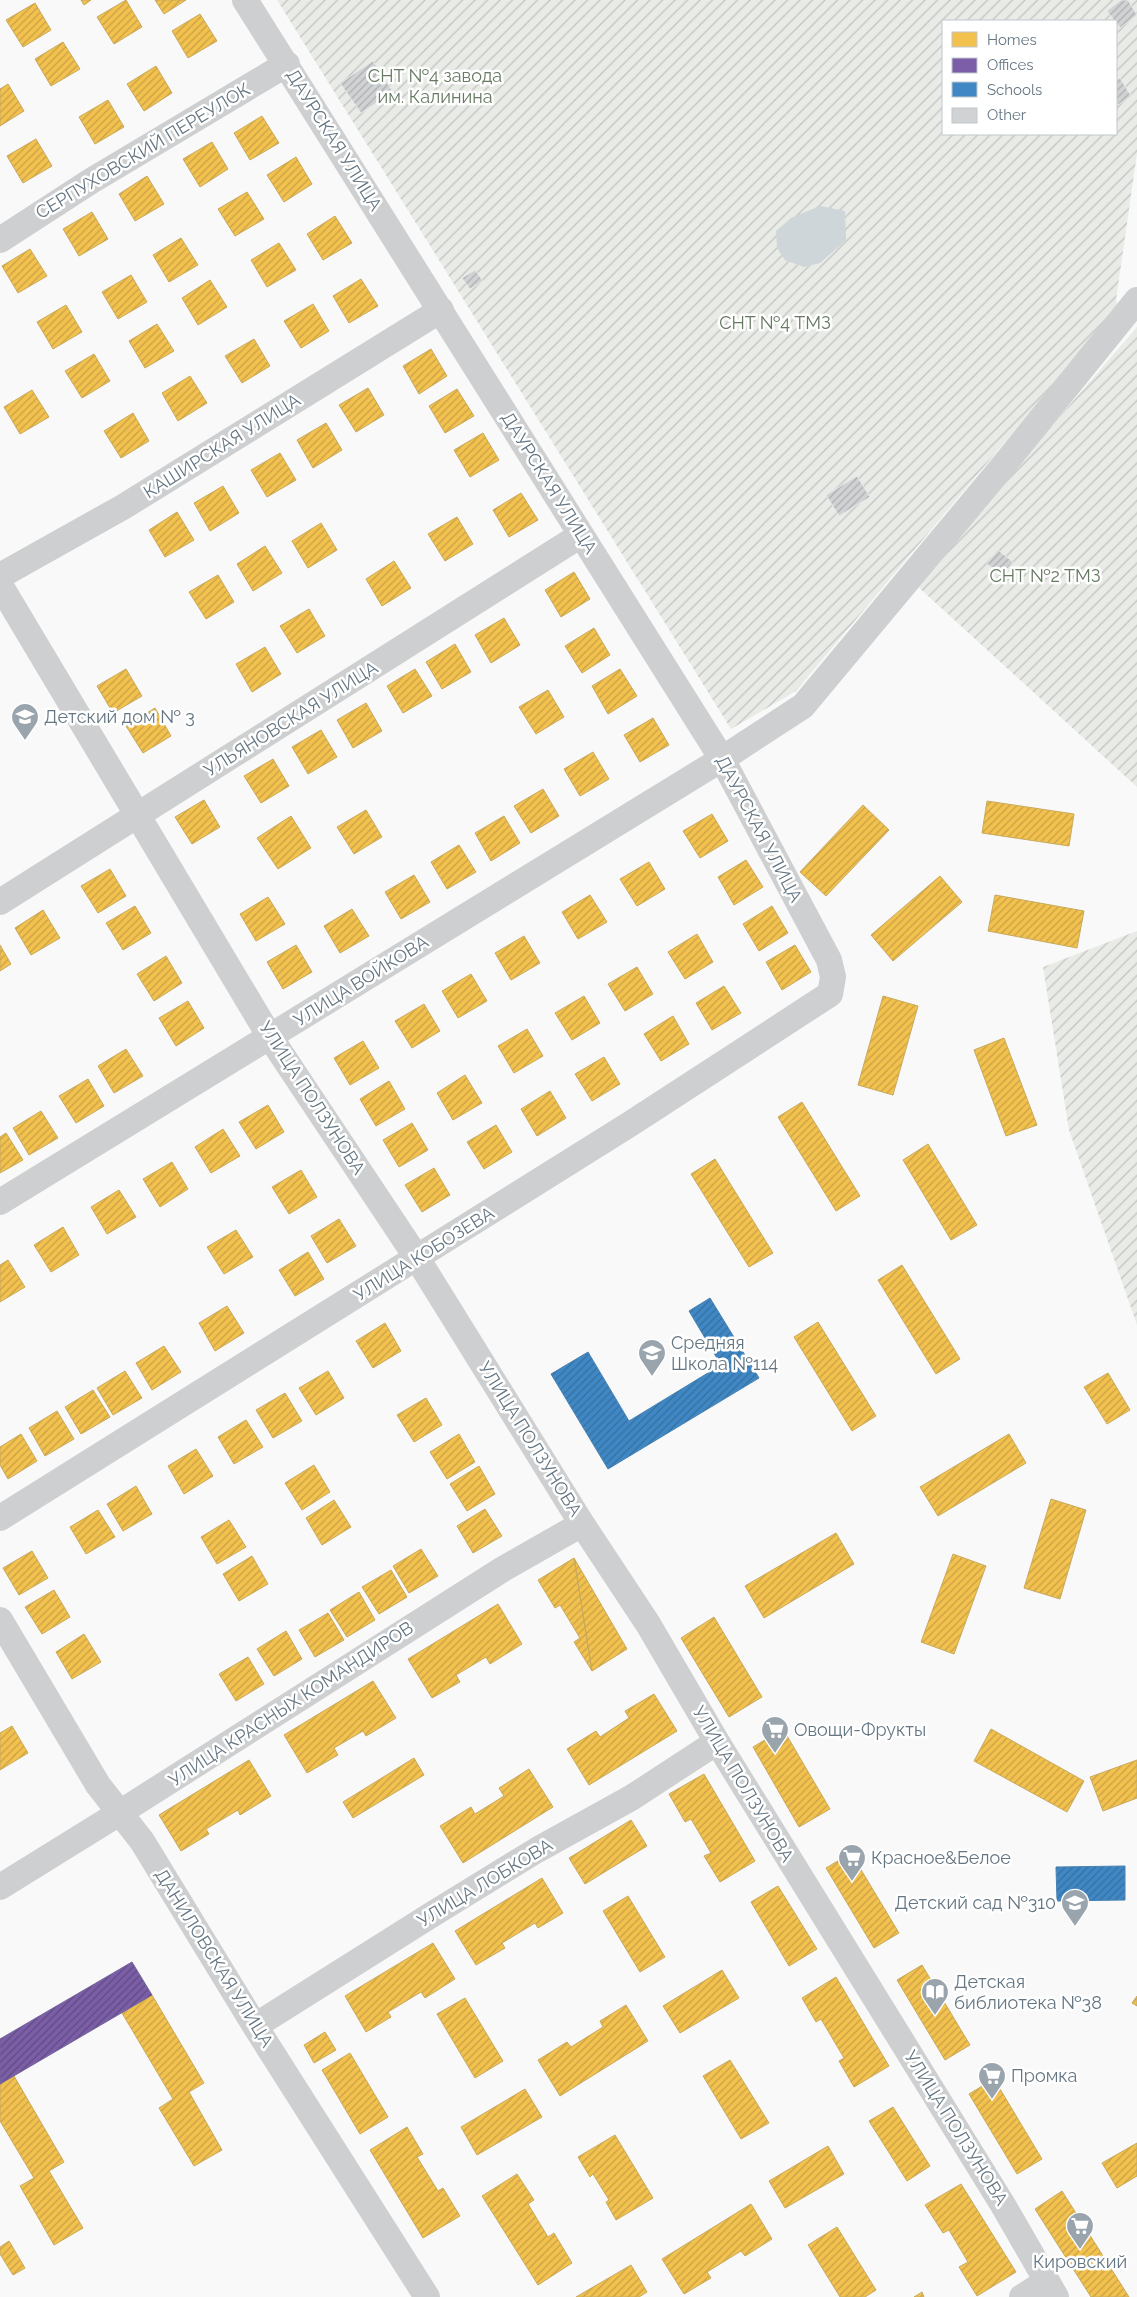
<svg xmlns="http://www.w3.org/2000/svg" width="1137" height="2297" font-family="Raleway,sans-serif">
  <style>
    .garden { fill: url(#garden-furrows); fill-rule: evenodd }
    .water { fill: #ced6d9 }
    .homes { fill: url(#homes-hatch); stroke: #c8aa5e }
    .offices { fill: url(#offices-hatch); stroke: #74659c }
    .schools { fill: url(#schools-hatch); stroke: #4a83b1 }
    .building { fill: url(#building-hatch); stroke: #e8e8e8 }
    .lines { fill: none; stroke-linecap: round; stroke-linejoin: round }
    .minor { stroke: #cecfd0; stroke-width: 26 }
    .labels { text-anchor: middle; stroke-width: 5; stroke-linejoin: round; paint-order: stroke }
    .park-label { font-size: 18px; fill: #687a64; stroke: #fff }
    .street-label { font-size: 18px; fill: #657683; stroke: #fff }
    .poi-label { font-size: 18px; fill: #657683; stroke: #fff; text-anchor: start }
  </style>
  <defs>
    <pattern id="garden-furrows" width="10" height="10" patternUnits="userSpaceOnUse" patternTransform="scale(1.25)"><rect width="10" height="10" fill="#e8ebe6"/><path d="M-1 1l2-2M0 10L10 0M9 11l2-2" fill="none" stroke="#c0c3c0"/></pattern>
    <pattern id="homes-hatch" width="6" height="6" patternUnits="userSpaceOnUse" patternTransform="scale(1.25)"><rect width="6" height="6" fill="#f2c14e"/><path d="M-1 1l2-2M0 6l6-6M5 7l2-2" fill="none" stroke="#c8a146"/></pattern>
    <pattern id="offices-hatch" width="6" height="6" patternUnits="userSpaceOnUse" patternTransform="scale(1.25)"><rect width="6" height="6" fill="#7b5ea7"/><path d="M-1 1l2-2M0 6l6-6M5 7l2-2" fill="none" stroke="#5f4c81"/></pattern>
    <pattern id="schools-hatch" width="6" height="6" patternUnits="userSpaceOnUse" patternTransform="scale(1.25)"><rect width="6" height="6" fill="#3f88c5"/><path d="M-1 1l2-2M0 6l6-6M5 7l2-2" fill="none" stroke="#376f9e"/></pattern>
    <pattern id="building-hatch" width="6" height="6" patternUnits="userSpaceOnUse" patternTransform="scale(1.25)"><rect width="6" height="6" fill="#d0d2d3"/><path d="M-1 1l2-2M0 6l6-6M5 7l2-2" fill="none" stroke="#acafb1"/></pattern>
  </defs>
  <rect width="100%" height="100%" fill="#f9f9f9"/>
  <path class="garden" d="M277 0H1137V153L1116 300 1119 306 796 691 731 729ZM943 21H1116V134H943Z
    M1137 327V787L915 584Z
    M1137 931V1325L1069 1130 1043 967Z"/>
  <path class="water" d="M820 206 845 211 846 240 820 263 804 267 785 260 777 248 776 231 791 218Z"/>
  <path class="homes" d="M81 0H91L84 5Z
    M126 0 142 27 114 44 97 17Z
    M155 0H186L164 14Z
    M35 3 51 30 23 47 6 20Z
    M200 14 217 41 188 58 172 31Z
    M63 42 80 69 51 86 35 59Z
    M156 66 172 93 144 111 127 84Z
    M8 84 24 111 0 126V89Z
    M108 100 124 127 95 144 79 117Z
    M262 116 279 143 250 160 234 133Z
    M36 139 52 166 23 183 7 156Z
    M212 142 228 169 200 187 183 159Z
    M296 157 312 184 284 202 267 175Z
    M147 176 164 204 135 221 119 194Z
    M247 192 264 219 235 236 218 209Z
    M92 212 108 239 79 256 63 229Z
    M335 216 352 243 323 260 307 234Z
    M181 238 198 265 169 282 153 255Z
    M279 243 296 270 267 287 251 260Z
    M30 249 47 276 18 293 2 266Z
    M131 275 147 302 118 319 102 292Z
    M361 279 378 306 349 323 333 296Z
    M210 280 227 307 198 325 182 298Z
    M313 304 329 331 301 348 284 321Z
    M66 305 82 332 53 349 37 322Z
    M157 324 174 351 145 368 129 341Z
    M254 339 270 366 242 383 225 356Z
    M431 349 447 376 419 394 403 366Z
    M94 354 110 381 82 398 65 371Z
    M190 376 207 403 178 421 162 393Z
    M368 388 384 415 356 432 339 405Z
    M457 389 474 416 445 433 429 406Z
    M32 390 49 417 20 434 4 407Z
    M133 413 149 441 121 458 104 431Z
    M326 423 342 450 313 468 297 440Z
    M483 433 499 460 470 477 454 450Z
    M280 453 296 480 267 497 251 470Z
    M223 486 239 513 210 531 194 503Z
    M521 493 538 520 509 537 493 510Z
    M177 512 194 540 165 557 149 530Z
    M457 517 473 544 445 561 428 534Z
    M321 523 337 550 308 568 292 541Z
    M265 546 282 573 253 591 237 564Z
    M394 561 411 588 382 606 366 579Z
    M574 572 590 599 561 617 545 590Z
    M218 575 234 602 206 619 189 592Z
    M309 609 325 636 297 653 280 626Z
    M504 618 520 645 491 663 475 635Z
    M594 628 610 655 582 673 565 646Z
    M455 644 471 672 442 689 426 662Z
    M265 647 281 674 252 692 236 664Z
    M126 669 142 696 113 713 97 686Z
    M415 669 432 696 403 713 387 686Z
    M620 669 637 696 608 714 592 686Z
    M548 690 564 717 536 734 519 707Z
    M366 703 382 731 353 748 337 720Z
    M155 708 171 736 143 753 126 726Z
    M653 718 669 745 640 762 624 735Z
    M321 730 337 757 308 774 292 747Z
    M593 752 609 779 580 796 564 769Z
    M273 759 289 786 261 803 244 776Z
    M543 789 559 816 531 833 514 806Z
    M204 800 220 827 192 844 175 817Z
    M987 801 1074 814 1069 846 982 833Z
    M863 805 889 830 826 896 800 872Z
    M366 810 382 837 354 854 337 827Z
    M712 814 728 841 700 858 683 831Z
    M291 816 311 848 278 869 257 838Z
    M504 816 520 843 491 861 475 833Z
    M459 845 476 872 447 889 431 862Z
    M746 860 763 887 734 905 718 877Z
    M649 862 665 889 637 906 620 879Z
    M110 869 126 896 98 913 81 886Z
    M414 875 430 902 401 919 385 892Z
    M940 876 962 902 893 961 871 935Z
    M590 895 607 922 578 939 562 912Z
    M995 895 1084 911 1077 948 988 931Z
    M268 897 285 924 256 941 240 914Z
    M135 906 151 933 123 950 106 923Z
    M772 906 788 933 759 951 743 924Z
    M352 909 369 936 340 953 324 926Z
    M43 910 60 938 31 955 15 928Z
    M697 934 713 962 685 979 668 952Z
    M524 936 540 963 511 980 495 953Z
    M0 945 11 964 0 971Z
    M296 945 312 972 283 989 267 962Z
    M795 945 811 972 782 990 766 962Z
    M166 956 182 983 154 1001 137 974Z
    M637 967 653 994 625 1011 608 984Z
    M471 974 487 1001 458 1018 442 991Z
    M724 986 741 1013 712 1030 696 1003Z
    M584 996 600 1023 572 1040 555 1013Z
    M883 996 918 1006 893 1095 858 1085Z
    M188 1001 204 1028 176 1046 159 1018Z
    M424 1004 440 1031 412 1048 395 1021Z
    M673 1016 689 1044 661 1061 644 1034Z
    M527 1029 543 1056 514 1073 498 1046Z
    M1004 1038 1037 1125 1006 1136 974 1050Z
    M363 1041 379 1068 350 1085 334 1058Z
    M126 1049 143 1076 114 1093 98 1066Z
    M604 1057 620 1084 592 1101 575 1074Z
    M465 1075 482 1103 453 1120 437 1093Z
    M88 1079 104 1106 76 1123 59 1096Z
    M389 1081 405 1109 376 1126 360 1099Z
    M550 1091 566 1118 537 1136 521 1109Z
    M802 1102 860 1196 836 1211 778 1117Z
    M268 1105 284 1132 256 1149 239 1122Z
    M41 1111 58 1138 29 1155 13 1128Z
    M412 1123 428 1150 399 1167 383 1140Z
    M496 1125 512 1152 484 1169 467 1142Z
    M223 1129 240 1156 211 1173 195 1147Z
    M6 1133 23 1160 0 1173V1137Z
    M928 1144 977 1225 951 1240 903 1160Z
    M715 1159 773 1253 749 1267 691 1174Z
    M172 1162 188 1189 160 1207 143 1179Z
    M434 1168 450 1195 422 1212 405 1185Z
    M301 1170 317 1197 289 1214 272 1187Z
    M119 1190 136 1217 107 1234 91 1207Z
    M339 1219 356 1246 327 1263 311 1236Z
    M63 1227 79 1255 51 1272 34 1245Z
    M236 1230 253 1257 224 1274 207 1247Z
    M308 1252 324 1279 295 1296 279 1270Z
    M8 1260 25 1287 0 1302V1265Z
    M902 1265 960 1359 936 1374 878 1280Z
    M227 1306 244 1333 215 1351 199 1323Z
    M818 1322 876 1416 852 1431 794 1337Z
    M385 1323 401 1351 373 1368 356 1341Z
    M164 1346 181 1372 152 1390 136 1363Z
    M125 1371 142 1398 113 1415 97 1388Z
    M328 1371 344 1398 316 1415 299 1388Z
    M1108 1373 1130 1410 1107 1424 1084 1387Z
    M93 1390 110 1417 81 1434 65 1407Z
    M285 1393 302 1421 273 1438 256 1410Z
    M426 1398 442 1425 414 1442 397 1415Z
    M57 1411 74 1439 45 1456 29 1428Z
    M246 1420 263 1447 234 1464 218 1437Z
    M21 1434 37 1461 8 1479 0 1465V1447Z
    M459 1434 475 1462 447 1479 430 1452Z
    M1009 1434 1026 1463 938 1516 920 1487Z
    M196 1449 213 1476 184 1494 168 1466Z
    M314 1465 330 1492 302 1510 285 1483Z
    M479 1466 495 1494 467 1511 450 1484Z
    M136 1486 152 1514 123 1531 107 1504Z
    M1051 1499 1086 1510 1060 1599 1024 1588Z
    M334 1500 351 1527 322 1545 306 1518Z
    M485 1509 502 1536 473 1553 457 1526Z
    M98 1510 115 1537 86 1554 70 1527Z
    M229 1520 246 1547 217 1564 201 1537Z
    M836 1533 854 1564 764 1618 745 1586Z
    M421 1549 438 1576 409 1593 393 1566Z
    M32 1551 48 1578 19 1595 3 1568Z
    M953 1554 986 1566 954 1654 921 1642Z
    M252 1556 268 1584 239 1601 223 1574Z
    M574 1558 627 1649 592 1671Z
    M574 1558 592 1671 574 1642 580 1638 560 1605 555 1608 538 1580Z
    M391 1570 407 1597 379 1614 362 1587Z
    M54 1590 70 1617 42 1634 25 1607Z
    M359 1592 375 1620 347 1637 330 1610Z
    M498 1604 522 1644 490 1664 486 1657 456 1675 460 1682 432 1698 408 1659Z
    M328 1613 344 1640 315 1657 299 1630Z
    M714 1617 762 1697 729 1717 681 1638Z
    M286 1631 302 1659 274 1676 257 1649Z
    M84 1634 101 1662 72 1679 56 1652Z
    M248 1657 264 1684 236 1701 219 1674Z
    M373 1681 396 1718 366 1736 363 1731 334 1748 338 1755 307 1773 284 1735Z
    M654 1694 677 1731 589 1785 567 1749 596 1731 600 1737 629 1718 625 1711Z
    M12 1726 28 1753 0 1770V1733Z
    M783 1729 830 1809 799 1827 753 1747Z
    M991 1729 1084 1781 1067 1812 974 1761Z
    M414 1758 424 1775 353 1818 343 1802Z
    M249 1760 271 1796 240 1815 238 1810 206 1829 209 1834 181 1851 159 1815Z
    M1137 1760V1798L1103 1811 1090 1777Z
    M529 1769 553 1807 463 1863 440 1826 471 1807 475 1814 504 1796 499 1788Z
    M704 1774 755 1861 720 1882 704 1856 711 1853 691 1819 685 1822 669 1794Z
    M631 1820 647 1846 585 1884 569 1858Z
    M851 1853 899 1933 874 1948 826 1868Z
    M542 1878 563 1913 538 1928 535 1923 502 1943 505 1948 476 1965 455 1931Z
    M778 1886 817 1949 789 1966 751 1902Z
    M628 1896 665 1957 640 1972 603 1911Z
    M433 1943 455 1979 425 1998 421 1992 388 2012 391 2017 366 2032 345 1996Z
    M922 1965 970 2045 945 2060 897 1980Z
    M722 1970 739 1998 680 2033 663 2006Z
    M836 1977 889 2066 854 2087 839 2061 844 2058 821 2019 816 2022 802 1998Z
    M152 1995 204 2083 189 2092 222 2150 194 2166 159 2108 173 2099 122 2013Z
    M1137 1996V2006L1132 2003Z
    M465 1998 503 2061 475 2078 437 2014Z
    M626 2005 648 2041 560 2096 538 2060 567 2042 571 2047 603 2027 600 2021Z
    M325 2032 336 2050 314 2063 304 2045Z
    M350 2053 388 2117 360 2134 322 2070Z
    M730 2060 769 2123 741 2139 703 2076Z
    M14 2076 64 2162 49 2171 83 2228 54 2245 20 2186 34 2178 0 2121V2084Z
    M994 2079 1042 2159 1017 2174 969 2094Z
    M525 2089 542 2117 477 2155 461 2127Z
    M893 2107 930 2166 907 2181 869 2121Z
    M407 2127 423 2154 417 2157 438 2191 443 2188 460 2216 423 2238 370 2150Z
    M615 2135 653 2198 616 2220 606 2202 609 2200 593 2174 590 2177 578 2157Z
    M1137 2143V2176L1117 2188 1102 2163Z
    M828 2146 844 2174 785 2208 769 2181Z
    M517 2174 534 2200 528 2204 548 2237 554 2233 572 2263 538 2285 482 2196Z
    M961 2184 1016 2272 977 2296 959 2267 968 2262 949 2230 943 2233 925 2205Z
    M1062 2191 1129 2297H1091L1035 2209Z
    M751 2204 772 2239 745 2256 741 2251 707 2272 711 2278 684 2294 662 2259Z
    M837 2227 876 2290 865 2297H840L808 2245Z
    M9 2241 25 2268 13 2275 0 2254V2247Z
    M631 2265 647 2292 639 2297H576Z
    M922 2292 924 2297H914Z"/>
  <path class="offices" d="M132 1962 152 1995 0 2084V2039Z"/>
  <path class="schools" d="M710 1298 759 1378 608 1469 551 1374 588 1352 629 1421 721 1365 689 1311Z
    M1125 1866V1900L1057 1901 1056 1867Z"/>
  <path class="building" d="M1121 0H1128L1137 15 1120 28 1107 11Z
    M373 61 393 92 361 113 340 83Z
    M1120 78 1131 96 1118 105 1116 101V80Z
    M475 270 483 281 470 289 462 278Z
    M857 476 870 497 839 516 826 495Z
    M998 550 1013 562 1002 575 987 564Z"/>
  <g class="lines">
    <path class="minor" d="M0 240 91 181 287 64
      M0 576 123 507 441 310
      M0 585 270 1037 417 1258 582 1524 648 1624 717 1742 1003 2205 1056 2297
      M0 902 581 535
      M0 1202 722 759 803 706 1003 466 1137 300
      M0 1518 630 1124 830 994 833 977 829 960 722 759 245 0
      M0 1620 98 1785 142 1841 255 2026 427 2297
      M0 1887 121 1812 503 1569 582 1524
      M255 2026 436 1912 537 1850 631 1798 717 1742
      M1022 2297 1047 2281"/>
  </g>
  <defs>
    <symbol id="school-pin" viewBox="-11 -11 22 30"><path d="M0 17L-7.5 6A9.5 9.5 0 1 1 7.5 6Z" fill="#99a4ac" stroke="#fff"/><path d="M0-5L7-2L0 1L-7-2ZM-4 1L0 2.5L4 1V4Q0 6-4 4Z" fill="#fff"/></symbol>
    <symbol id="supermarket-pin" viewBox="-11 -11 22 30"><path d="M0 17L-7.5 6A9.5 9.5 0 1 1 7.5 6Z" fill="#99a4ac" stroke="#fff"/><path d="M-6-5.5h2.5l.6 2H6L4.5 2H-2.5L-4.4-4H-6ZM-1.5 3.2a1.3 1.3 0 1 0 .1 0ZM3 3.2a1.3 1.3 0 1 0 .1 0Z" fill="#fff"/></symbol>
    <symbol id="library-pin" viewBox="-11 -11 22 30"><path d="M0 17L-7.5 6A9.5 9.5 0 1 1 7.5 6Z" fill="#99a4ac" stroke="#fff"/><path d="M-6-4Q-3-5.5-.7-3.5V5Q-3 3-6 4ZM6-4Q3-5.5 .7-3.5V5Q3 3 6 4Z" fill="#fff"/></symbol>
  </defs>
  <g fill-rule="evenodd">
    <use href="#school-pin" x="9" y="701" width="32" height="43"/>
    <use href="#school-pin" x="636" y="1337" width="32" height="43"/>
    <use href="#supermarket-pin" x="759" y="1714" width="32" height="43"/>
    <use href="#supermarket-pin" x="836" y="1842" width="32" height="43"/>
    <use href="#school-pin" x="1059" y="1887" width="32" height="43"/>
    <use href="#library-pin" x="919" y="1976" width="32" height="43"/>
    <use href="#supermarket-pin" x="976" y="2060" width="32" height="43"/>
    <use href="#supermarket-pin" x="1064" y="2210" width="32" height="43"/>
  </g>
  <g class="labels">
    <g class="park-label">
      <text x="435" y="82">СНТ №4 завода<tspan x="435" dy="21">им. Калинина</tspan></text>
      <text x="775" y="329">СНТ №4 ТМЗ</text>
      <text x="1045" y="582">СНТ №2 ТМЗ</text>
    </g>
    <g class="street-label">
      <text transform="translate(334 140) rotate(58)" y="6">ДАУРСКАЯ УЛИЦА</text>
      <text transform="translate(143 151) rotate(-31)" y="6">СЕРПУХОВСКИЙ ПЕРЕУЛОК</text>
      <text transform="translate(222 446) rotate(-32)" y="6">КАШИРСКАЯ УЛИЦА</text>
      <text transform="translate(549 483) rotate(58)" y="6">ДАУРСКАЯ УЛИЦА</text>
      <text transform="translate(291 719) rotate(-32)" y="6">УЛЬЯНОВСКАЯ УЛИЦА</text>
      <text transform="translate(759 829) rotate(62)" y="6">ДАУРСКАЯ УЛИЦА</text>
      <text transform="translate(361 981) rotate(-32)" y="6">УЛИЦА ВОЙКОВА</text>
      <text transform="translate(312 1098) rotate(57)" y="6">УЛИЦА ПОЛЗУНОВА</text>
      <text transform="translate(424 1254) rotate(-32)" y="6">УЛИЦА КОБОЗЕВА</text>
      <text transform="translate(530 1439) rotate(58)" y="6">УЛИЦА ПОЛЗУНОВА</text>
      <text transform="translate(291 1704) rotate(-33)" y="6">УЛИЦА КРАСНЫХ КОМАНДИРОВ</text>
      <text transform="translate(743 1784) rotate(59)" y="6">УЛИЦА ПОЛЗУНОВА</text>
      <text transform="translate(485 1883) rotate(-31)" y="6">УЛИЦА ЛОБКОВА</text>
      <text transform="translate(214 1958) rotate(58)" y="6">ДАНИЛОВСКАЯ УЛИЦА</text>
      <text transform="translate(956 2128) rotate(58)" y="6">УЛИЦА ПОЛЗУНОВА</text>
    </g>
    <g class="poi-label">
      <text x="44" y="723">Детский дом № 3</text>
      <text x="671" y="1349">Средняя<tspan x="671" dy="21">Школа №114</tspan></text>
      <text x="794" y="1736">Овощи-Фрукты</text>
      <text x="871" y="1864">Красное&amp;Белое</text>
      <text x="1056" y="1909" text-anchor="end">Детский сад №310</text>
      <text x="954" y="1988">Детская<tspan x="954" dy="21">библиотека №38</tspan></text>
      <text x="1011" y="2082">Промка</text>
      <text x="1080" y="2268" text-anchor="middle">Кировский</text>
    </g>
  </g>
  <rect x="942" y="20" width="175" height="115" fill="#ffffff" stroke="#c1c8cd"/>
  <rect x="952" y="32" width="25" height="15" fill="#f2c14e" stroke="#c1c8cd"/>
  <text x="987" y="45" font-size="15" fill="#657683">Homes</text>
  <rect x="952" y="58" width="25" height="15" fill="#7b5ea7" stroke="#c1c8cd"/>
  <text x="987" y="70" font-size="15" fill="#657683">Offices</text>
  <rect x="952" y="82" width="25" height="15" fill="#3f88c5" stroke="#c1c8cd"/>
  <text x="987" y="95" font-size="15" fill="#657683">Schools</text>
  <rect x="952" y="108" width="25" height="15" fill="#d0d2d3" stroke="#c1c8cd"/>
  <text x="987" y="120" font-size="15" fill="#657683">Other</text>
</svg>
